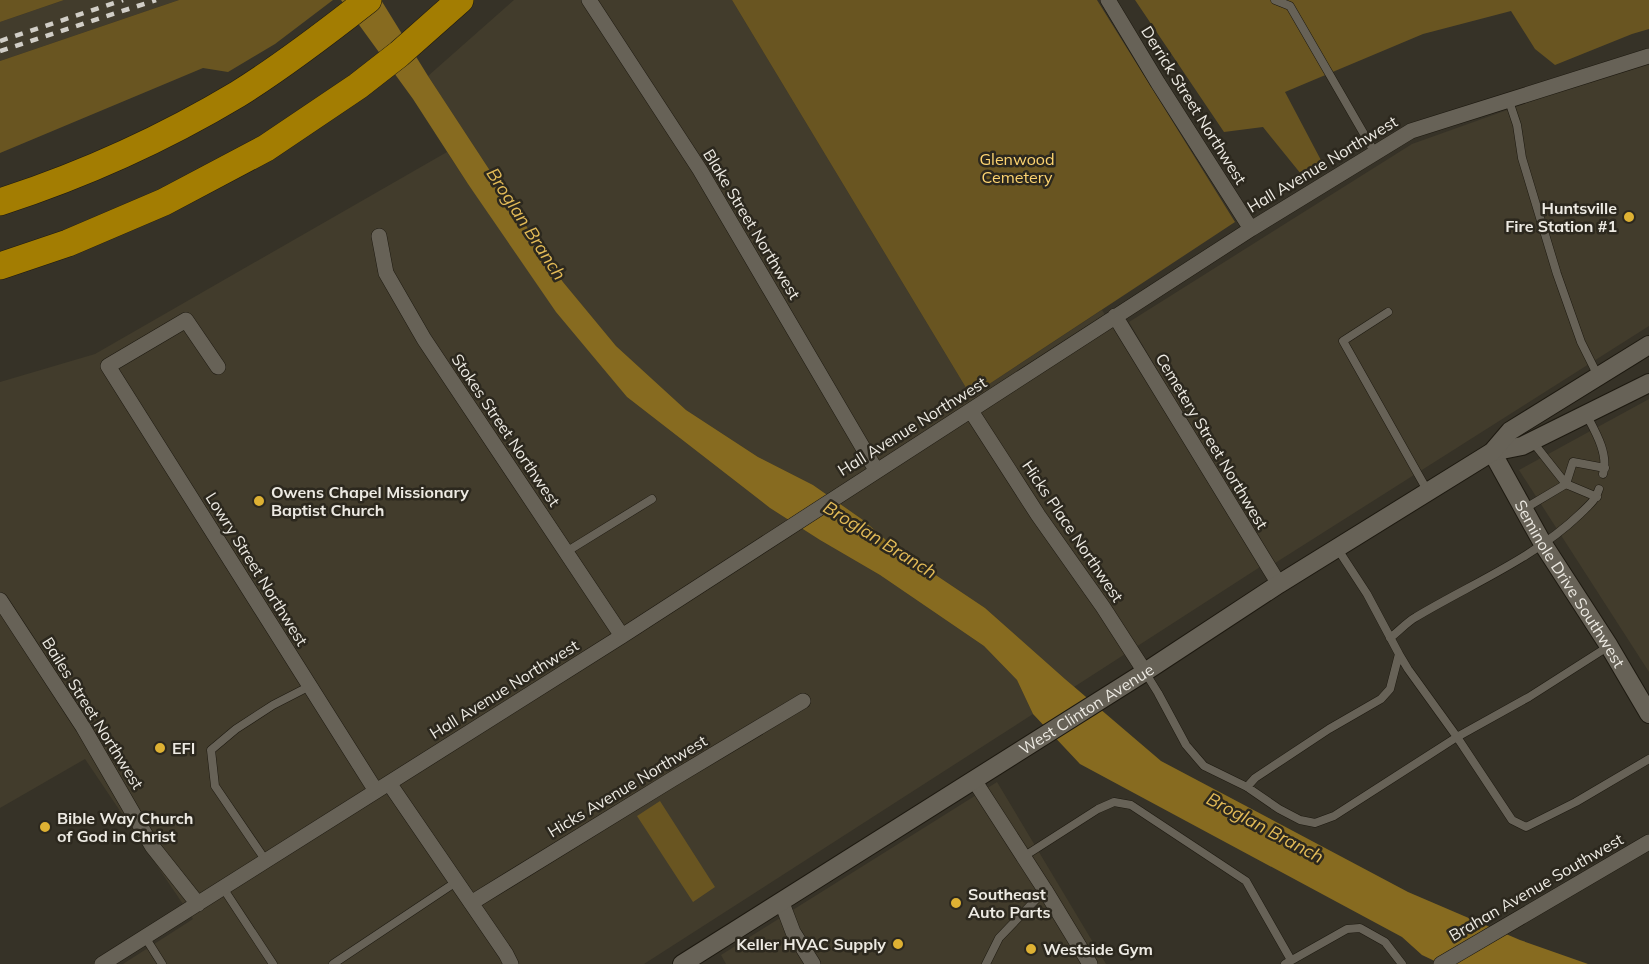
<svg xmlns="http://www.w3.org/2000/svg" width="1649" height="964" font-family="Mulish,sans-serif">
  <style>
    .built { fill: #423c2c }
    .green { fill: #695521 }
    .water { fill: #876b20 }
    .lines { fill: none; stroke-linecap: round; stroke-linejoin: round }
    .service-casing { stroke: #1d1910; stroke-width: 9 }
    .minor-casing { stroke: #1d1910; stroke-width: 16 }
    .tertiary-casing { stroke: #1d1910; stroke-width: 20 }
    .motorway-casing { stroke: #1d1910; stroke-width: 28 }
    .service { stroke: #676257; stroke-width: 8 }
    .minor { stroke: #676257; stroke-width: 15 }
    .tertiary { stroke: #676257; stroke-width: 18 }
    .motorway { stroke: #a37d02; stroke-width: 27 }
    .rail { stroke: #d1cec7; stroke-width: 4.5; stroke-dasharray: 8 8; stroke-linecap: butt }
    .poi-dot { fill: #deb133; stroke: #2c281e; stroke-width: 2 }
    .labels { text-anchor: middle; stroke-width: 5; stroke-linejoin: round; paint-order: stroke }
    .street-label { font-size: 16px; fill: #edeae3; stroke: #2c281e }
    .park-label { font-size: 16px; fill: #fdd471; stroke: #2c281e }
    .poi-label { font-size: 16px; font-weight: bold; fill: #edeae3; stroke: #2c281e; text-anchor: start }
    .water-label { font-size: 18px; font-style: italic; fill: #e3bb57; stroke: #2c281e }
  </style>
  <rect width="100%" height="100%" fill="#363227"/>
  <path class="built" d="M64 0H179L0 61V22Z
    M514 0H732L971 396 1102 310 1260 567 1074 687 985 608 894 547 863 520 813 485 758 457 686 410 616 346 563 282 428 76Z
    M1649 62V326L1272 565 1129 322 1412 144 1527 103 1571 86Z
    M447 152 468 184 627 397 770 508 820 540 880 575 984 646 1017 680 1033 714 644 964H123L193 919 85 759 0 808V382L95 354Z
    M1649 399V672L1519 470Z
    M997 782 1106 964H726L721 955Z"/>
  <path class="green" d="M0 0H64L0 22Z
    M179 0H333L275 44 228 72 203 68 0 153V61Z
    M732 0H1097L1235 222 971 396Z
    M1135 0H1649V29L1632 34 1555 65 1535 49 1511 11 1423 34 1285 92 1323 164 1301 174 1263 127 1224 132Z
    M660 801 715 887 693 902 637 816Z"/>
  <path class="water" d="M341 0H381L428 76 563 282 616 346 686 410 758 457 813 485 863 520 894 547 985 608 1065 679 1161 761 1408 892 1520 940 1588 964H1441L1422 955 1402 937 1080 764 1033 714 1017 680 984 646 880 575 820 540 770 508 627 397 556 312 468 184 413 99Z"/>
  <g class="lines">
    <defs>
      <path id="service" d="M1275 0 1290 6 1375 153
        M1509 101 1517 125 1522 158 1557 274 1581 342 1598 376
        M1388 312 1343 341 1427 490
        M1586 414C1595 431 1609 454 1603 474
        M1532 441 1566 484 1597 497
        M1524 509 1566 484 1573 462 1605 468
        M566 552 652 499
        M1390 638C1399 631 1407 622 1416 617 1471 584 1533 559 1580 514 1588 506 1596 500 1599 489
        M1399 654 1408 669 1457 737 1512 820 1526 827 1576 802 1649 759
        M1145 672 1158 693 1186 745 1204 766 1247 787 1279 809 1300 820 1315 823 1334 816 1457 737 1529 697 1609 646
        M1247 787 1255 778 1329 729 1381 699 1390 689 1399 654 1367 594 1337 548
        M1023 857 1098 809 1114 802 1131 805 1246 881 1291 960
        M266 861 215 786 211 750 236 729 273 705 310 686
        M223 888 273 964
        M145 937 162 964
        M333 964 456 882
        M986 964 999 938 1045 890
        M1285 964 1347 929 1360 928 1385 942 1402 964"/>
      <path id="minor" d="M589 0 700 170 876 470
        M1108 0 1158 83 1251 229
        M379 236 386 273 424 339 622 636
        M1115 316 1279 584
        M218 367 186 320 108 366 376 791
        M971 411 1038 515 1103 607 1145 672
        M0 600 83 727 152 846 198 904
        M974 780 1045 890 1090 964
        M389 783 506 954 511 964
        M471 903 671 780 803 701
        M782 903 793 932 813 964
        M102 964 622 636 1251 229 1411 131 1649 56
        M1441 964 1649 842"/>
      <g id="tertiary">
        <path id="s1" d="M1492 452 1543 544 1609 646 1649 714"/>
        <path d="M1492 452 1522 446 1649 383"/>
        <path id="s2" d="M682 964 1145 672 1279 584 1492 452 1510 431 1649 345"/>
      </g>
      <path id="motorway" d="M0 202C83 175 163 139 238 94 283 66 326 33 368 0
        M0 266 68 243 164 202 266 148 358 86 399 54 460 0"/>
    </defs>
    <use href="#service" class="service-casing"/>
    <use href="#minor" class="minor-casing"/>
    <use href="#tertiary" class="tertiary-casing"/>
    <use href="#motorway" class="motorway-casing"/>
    <use href="#service" class="service"/>
    <use href="#minor" class="minor"/>
    <use href="#tertiary" class="tertiary"/>
    <use href="#motorway" class="motorway"/>
    <path class="rail" d="M0 41 123 0
      M0 51 156 0"/>
  </g>
  <g class="poi-dot">
    <circle cx="1629" cy="217" r="6"/>
    <circle cx="259" cy="501" r="6"/>
    <circle cx="160" cy="748" r="6"/>
    <circle cx="45" cy="827" r="6"/>
    <circle cx="956" cy="903" r="6"/>
    <circle cx="898" cy="944" r="6"/>
    <circle cx="1031" cy="949" r="6"/>
  </g>
  <g class="labels">
    <g class="street-label">
      <text transform="translate(1194 105) rotate(58)" y="6">Derrick Street Northwest</text>
      <text transform="translate(1322 164) rotate(-31)" y="6">Hall Avenue Northwest</text>
      <text transform="translate(752 224) rotate(59)" y="6">Blake Street Northwest</text>
      <text transform="translate(912 426) rotate(-32)" y="6">Hall Avenue Northwest</text>
      <text transform="translate(506 430) rotate(56)" y="6">Stokes Street Northwest</text>
      <text transform="translate(1212 441) rotate(59)" y="6">Cemetery Street Northwest</text>
      <text transform="translate(1073 531) rotate(56)" y="6">Hicks Place Northwest</text>
      <text transform="translate(257 569) rotate(58)" y="6">Lowry Street Northwest</text>
      <text dy="6" stroke="none"><textPath href="#s1" startOffset="153">Seminole Drive Southwest</textPath></text>
      <text transform="translate(504 689) rotate(-32)" y="6">Hall Avenue Northwest</text>
      <text dy="6" stroke="none"><textPath href="#s2" startOffset="478">West Clinton Avenue</textPath></text>
      <text transform="translate(93 713) rotate(58)" y="6">Bailes Street Northwest</text>
      <text transform="translate(627 786) rotate(-31)" y="6">Hicks Avenue Northwest</text>
      <text transform="translate(1536 887) rotate(-30)" y="6">Brahan Avenue Southwest</text>
    </g>
    <g class="park-label">
      <text x="1017" y="165">Glenwood<tspan x="1017" dy="18">Cemetery</tspan></text>
    </g>
    <g class="poi-label">
      <text x="1617" y="214" text-anchor="end">Huntsville<tspan x="1617" dy="18">Fire Station #1</tspan></text>
      <text x="271" y="498">Owens Chapel Missionary<tspan x="271" dy="18">Baptist Church</tspan></text>
      <text x="172" y="754">EFI</text>
      <text x="57" y="824">Bible Way Church<tspan x="57" dy="18">of God in Christ</tspan></text>
      <text x="968" y="900">Southeast<tspan x="968" dy="18">Auto Parts</tspan></text>
      <text x="886" y="950" text-anchor="end">Keller HVAC Supply</text>
      <text x="1043" y="955">Westside Gym</text>
    </g>
    <g class="water-label">
      <text transform="translate(526 224) rotate(57)" y="6">Broglan Branch</text>
      <text transform="translate(880 540) rotate(32)" y="6">Broglan Branch</text>
      <text transform="translate(1265 828) rotate(28)" y="6">Broglan Branch</text>
    </g>
  </g>
</svg>
